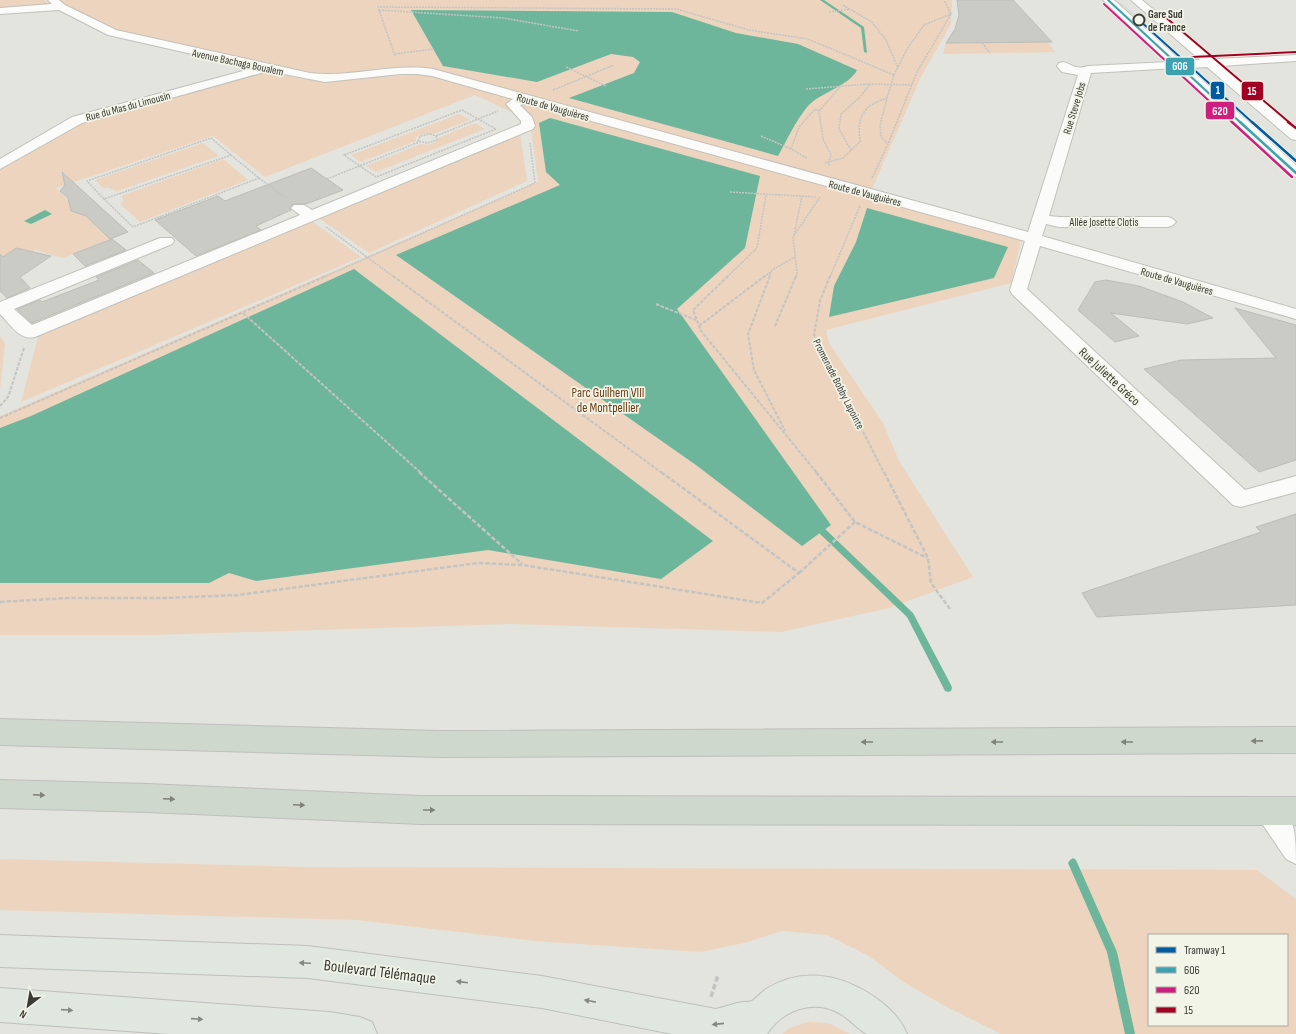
<svg xmlns="http://www.w3.org/2000/svg" width="1296" height="1034" font-family="'Sofia Sans Condensed',sans-serif">
  <style>
    .green { fill: #ecd4be; fill-rule: evenodd }
    .water { fill: #6db69c }
    .lines { fill: none; stroke-linecap: round; stroke-linejoin: round }
    .stream { fill: #6db69c; fill-rule: evenodd }
    .building { fill: #cbcbc5; stroke: #bdbdb8 }
    .minor-casing { stroke: #c0c1bb; stroke-width: 2 }
    .major-casing { stroke: #bfbfbc; stroke-width: 2 }
    .highway-casing { stroke: #bfbfbc; stroke-width: 2 }
    .path-far3 { stroke: #c4c4c2; stroke-width: 1.5; stroke-dasharray: 2 1; stroke-linecap: butt }
    .path-far2 { stroke: #c4c4c2; stroke-width: 2; stroke-dasharray: 3.5 1.5; stroke-linecap: butt }
    .path-far1 { stroke: #c4c4c2; stroke-width: 2.5; stroke-dasharray: 4.5 2; stroke-linecap: butt }
    .path { stroke: #c4c4c2; stroke-width: 3.5; stroke-dasharray: 5.5 2.5; stroke-linecap: butt }
    .minor { fill: #fbfbfa; fill-rule: evenodd }
    .major { fill: #e0e7de; fill-rule: evenodd }
    .highway { fill: #cfd8cc; fill-rule: evenodd }
    .tram { stroke: #d1d1cf; stroke-width: 1 }
    .bus-1-far1-casing { stroke: #f2f4e7; stroke-width: 3.5 }
    .bus-1-casing { stroke: #f2f4e7; stroke-width: 4.5 }
    .bus-2-far1-casing { stroke: #f2f4e7; stroke-width: 3.5 }
    .bus-2-casing { stroke: #f2f4e7; stroke-width: 4.5 }
    .bus-3-far1-casing { stroke: #f2f4e7; stroke-width: 3.5 }
    .bus-3-casing { stroke: #f2f4e7; stroke-width: 4.5 }
    .bus-1-far1 { stroke: #3ca2b2; stroke-width: 2 }
    .bus-1 { stroke: #3ca2b2; stroke-width: 2.5 }
    .bus-2-far1 { stroke: #ce1f7e; stroke-width: 2 }
    .bus-2 { stroke: #ce1f7e; stroke-width: 2.5 }
    .bus-3-far1 { stroke: #a00021; stroke-width: 2 }
    .bus-3 { stroke: #a00021; stroke-width: 2.5 }
    .tram-1-far1-casing { stroke: #f2f4e7; stroke-width: 3.5 }
    .tram-1-casing { stroke: #f2f4e7; stroke-width: 4.5 }
    .tram-1-far1 { stroke: #005ba1; stroke-width: 2 }
    .tram-1 { stroke: #005ba1; stroke-width: 2.5 }
    .oneway { fill: #7e827a }
    .oneway2 { fill: #858882 }
    .stop-dot { fill: #f2f4e7; stroke: #3b3b36; stroke-width: 2 }
    .labels { text-anchor: middle; stroke-width: 3.5; stroke-linejoin: round; paint-order: stroke }
    .far-stop-label { font-size: 11px; font-weight: bold; fill: #3b3b36; stroke: #f2f4e7; text-anchor: start }
    .far-street-label { font-size: 11px; fill: #3b3b36; stroke: #f2f4e7 }
    .street-label { font-size: 13px; fill: #3b3b36; stroke: #f2f4e7 }
    .park-label { font-size: 13px; fill: #6d3e16; stroke: #f2f4e7 }
    .near-street-label { font-size: 16px; fill: #3b3b36; stroke: #f2f4e7 }
    .line-badge { stroke: #f2f4e7; stroke-width: 1.5 }
    .badge-label { font-size: 11px; text-anchor: middle; font-weight: bold; fill: #fff }
  </style>
  <rect width="100%" height="100%" fill="#e3e4dd"/>
  <path class="green" d="M0 0H45L49 5 0 8Z
    M59 0H952L951 24 921 77 868 198 1021 240 1011 283 826 330 829 343 883 423 899 461 973 577 889 608 781 632 509 624 153 635H0V416L538 182 530 121 475 95 265 177 213 136 56 188 71 203V210L86 216 110 239 63 258 35 250 32 252 16 248 0 259V165L77 120 264 69 286 76 321 80 430 74 397 73 320 77 116 31 66 6Z
    M1048 42 1055 52 943 54 946 43Z
    M459 114 470 120 433 134H423L416 137V141L360 162 351 155Z
    M475 123 485 129 376 172 366 166 421 144 428 145 436 142 438 138Z
    M520 132 527 181 369 253 317 217Z
    M203 143 219 156 117 191 109 188H103L95 180Z
    M223 159 248 180 140 222 120 204 124 200 121 196Z
    M310 220 361 257 21 402 39 333Z
    M0 336 5 344 0 390Z
    M0 859 305 867 1257 870 1296 899V1034H1001L943 1005 902 981 869 956 827 935 782 931 744 943 701 952 535 941 357 920 0 910ZM1149 935H1287V1025H1149Z
    M808 1022 828 1023 850 1034H782L789 1028Z"/>
  <path class="water" d="M411 10 672 12 736 33 798 44 857 70C849 86 821 92 808 106 796 120 787 140 778 156L569 98 634 73 640 62 633 57 611 54 537 82 443 66Z
    M550 118 760 176 745 248 677 309 831 525 802 546 696 465 396 255 560 185 546 172 539 123Z
    M867 208 1008 247 994 278 829 317 834 286 856 242Z
    M45 210 52 214 31 224 24 221Z
    M354 269 713 541 661 579 488 550 256 581 229 573 209 583H0V428L31 416Z"/>
  <g class="lines">
    <path class="stream" d="M820 0H824L864 27 867 53 864 52 861 28Z
      M821 527 824 528 913 613 951 685 952 688 951 691 948 692 945 691 907 617 818 532 817 530 818 528Z
      M1073 858 1076 860 1117 952 1135 1034H1125L1107 952 1068 863 1070 860Z"/>
  </g>
  <path class="building" d="M957 0H1013L1052 42 946 43 955 29 959 15Z
    M311 168 343 190 306 204H293L290 208 291 210 256 226 261 230 196 256 155 220 218 196 225 201Z
    M62 172 118 223 128 232 110 239 86 216 71 211 68 198 60 191 65 185Z
    M112 239 126 250 85 266 73 254Z
    M16 248 51 256 20 277 30 288 7 298 0 291V254L3 257Z
    M138 260 154 273 32 323 17 309 40 300 42 302 99 280 96 277Z
    M1106 280 1139 286 1183 302 1213 318 1187 324 1111 313 1139 336 1115 342 1078 310 1095 282Z
    M1235 308 1296 325V460L1259 472 1144 369 1181 360 1276 358Z
    M1296 514V605L1097 617 1082 593 1261 532 1256 527Z"/>
  <g class="lines">
    <defs>
      <path id="minor" d="M48 0H59L65 5 116 30 310 73C351 78 391 63 433 69L1028 232 1078 75 1062 72 1057 66 1059 63 1063 62C1074 65 1075 70 1088 66L1168 62 1103 0H1114L1181 61 1200 60 1131 0H1142L1213 59 1296 55V61L1221 66 1296 129V140L1291 139 1207 67 1189 68 1296 165V177L1291 176 1176 68 1091 73 1049 216 1059 217H1168L1173 219 1176 222 1173 225 1168 227H1059L1046 224 1042 236 1296 309V319L1040 246 1027 289 1245 490 1296 476V492L1241 507 1233 505 1012 294 1010 290 1025 241 526 103 520 105 532 117 535 126 533 129 35 337C20 341 10 324 0 314V302L160 238H172L174 241 172 244 14 309 32 325 300 215 291 208 294 205H304L312 210 521 124V121L506 104 513 99 432 76 417 74H401L325 82 268 71 82 123 0 169V159L72 117 254 68 108 35 59 10 0 14V8L52 4Z
        M1271 798C1296 810 1296 837 1296 864L1286 859 1261 822 1257 812 1261 802Z"/>
      <path id="major" d="M0 935 308 946 542 976 716 1009C725 1007 734 1003 743 1002 746 1002 749 1002 752 1001 757 997 761 993 766 989 800 968 837 973 870 994 886 1004 900 1017 907 1034 899 1034 872 1034 867 1034 861 1032 849 1019 842 1015 816 998 783 1009 767 1034H672L542 1008 308 978 0 967Z
        M0 988 329 1012 360 1017 372 1022 377 1034H169L0 1022Z"/>
      <path id="highway" d="M0 719 440 731 1296 727V753L440 757 0 745Z
        M0 780 147 784 421 796 1296 797V825L421 824 147 812 0 808Z"/>
    </defs>
    <use href="#minor" class="minor-casing"/>
    <use href="#major" class="major-casing"/>
    <use href="#highway" class="highway-casing"/>
    <path class="path-far3" d="M843 5 872 22 886 40 898 68
      M379 10 503 18 579 31
      M829 12 850 9
      M982 43 990 53
      M395 54 434 49
      M395 56 378 7 676 9 749 30 808 39 894 75 887 98
      M566 67 606 86
      M894 75 907 49 924 25 951 14
      M806 89 870 84 912 85
      M553 90 614 65
      M462 110 496 129 376 177 344 155Z
      M819 111 840 87
      M430 134 436 136 437 140 427 143 418 141 420 136Z
      M436 136 498 111
      M761 136 791 149
      M851 150 839 129 841 114 861 96 870 84
      M231 155 259 178 133 227 104 199Z
      M807 158 791 149 799 127 815 109 819 111 823 139 831 155 828 164 830 165
      M825 163 843 158 860 142C857 117 862 106 887 98L880 125 881 137 888 144
      M259 178 286 198
      M872 178 888 144 917 72 951 14 944 0
      M327 179 419 142
      M730 192 816 197
      M104 199 87 181 211 138 231 155
      M326 227 394 277
      M794 235 802 196
      M324 277 535 183 530 143
      M727 277 757 248 766 195
      M764 277 772 271
      M769 277 772 270 795 257
      M796 277 797 274 793 237 820 197
      M830 277 860 206"/>
    <path class="path-far2" d="M393 276 662 473
      M728 276 693 310 701 331 817 473
      M770 276 748 334 754 370 785 431
      M830 276 820 301 814 335 884 473
      M656 304 696 320
      M243 313 421 473
      M699 326 765 276
      M775 326 796 276
      M0 406 8 397 24 348
      M0 418 326 276"/>
    <path class="path-far1" d="M419 472 522 564
      M816 472 855 522 927 558
      M884 472 928 558 931 583 950 609
      M799 573 855 522
      M0 602 68 598H165L238 595 478 563 523 565 762 603 799 573 661 472"/>
    <path class="path" d="M711 997 718 975"/>
    <use href="#minor" class="minor"/>
    <use href="#major" class="major"/>
    <use href="#highway" class="highway"/>
    <path class="tram" d="M1114 0 1123 5 1139 20"/>
    <defs>
      <path id="bus-1-far1" d="M1108 0 1241 123"/>
      <path id="bus-1" d="M1240 122 1296 173"/>
      <path id="bus-2-far1" d="M1104 4 1233 123"/>
      <path id="bus-2" d="M1232 122 1292 177"/>
      <path id="bus-3-far1" d="M1163 15 1290 123
        M1192 57 1296 52"/>
      <path id="bus-3" d="M1288 122 1296 128"/>
    </defs>
    <use href="#bus-1-far1" class="bus-1-far1-casing"/>
    <use href="#bus-1" class="bus-1-casing"/>
    <use href="#bus-2-far1" class="bus-2-far1-casing"/>
    <use href="#bus-2" class="bus-2-casing"/>
    <use href="#bus-3-far1" class="bus-3-far1-casing"/>
    <use href="#bus-3" class="bus-3-casing"/>
    <use href="#bus-1-far1" class="bus-1-far1"/>
    <use href="#bus-1" class="bus-1"/>
    <use href="#bus-2-far1" class="bus-2-far1"/>
    <use href="#bus-2" class="bus-2"/>
    <use href="#bus-3-far1" class="bus-3-far1"/>
    <use href="#bus-3" class="bus-3"/>
    <defs>
      <path id="tram-1-far1" d="M1139 20 1253 123"/>
      <path id="tram-1" d="M1252 122 1296 161"/>
    </defs>
    <use href="#tram-1-far1" class="tram-1-far1-casing"/>
    <use href="#tram-1" class="tram-1-casing"/>
    <use href="#tram-1-far1" class="tram-1-far1"/>
    <use href="#tram-1" class="tram-1"/>
  </g>
  <defs><path id="oneway-solid" d="M-6-.8H1V-3.2L6.5 0L1 3.2V.8H-6Z"/></defs>
  <g class="oneway">
    <use href="#oneway-solid" transform="translate(1257 741) rotate(179)"/>
    <use href="#oneway-solid" transform="translate(867 742) rotate(180)"/>
    <use href="#oneway-solid" transform="translate(997 742) rotate(180)"/>
    <use href="#oneway-solid" transform="translate(1127 742) rotate(180)"/>
    <use href="#oneway-solid" transform="translate(39 795) rotate(2)"/>
    <use href="#oneway-solid" transform="translate(169 799) rotate(3)"/>
    <use href="#oneway-solid" transform="translate(299 805) rotate(3)"/>
    <use href="#oneway-solid" transform="translate(429 810)"/>
  </g>
  <g class="oneway2">
    <use href="#oneway-solid" transform="translate(305 963) rotate(-177)"/>
    <use href="#oneway-solid" transform="translate(462 982) rotate(-173)"/>
    <use href="#oneway-solid" transform="translate(590 1001) rotate(-169)"/>
    <use href="#oneway-solid" transform="translate(67 1010) rotate(4)"/>
    <use href="#oneway-solid" transform="translate(197 1019) rotate(4)"/>
    <use href="#oneway-solid" transform="translate(718 1024) rotate(174)"/>
  </g>
  <circle class="stop-dot" cx="1139" cy="20" r="5.5"/>
  <g class="labels">
    <g class="far-stop-label">
      <text x="1148" y="18">Gare Sud<tspan x="1148" dy="13">de France</tspan></text>
    </g>
    <g class="far-street-label">
      <text transform="translate(238 62) rotate(12)" y="4">Avenue Bachaga Boualem</text>
      <text transform="translate(128 106) rotate(-15)" y="4">Rue du Mas du Limousin</text>
      <text transform="translate(553 107) rotate(16)" y="4">Route de Vauguières</text>
      <text transform="translate(1074 108) rotate(-73)" y="4">Rue Steve Jobs</text>
      <text transform="translate(865 193) rotate(15)" y="4">Route de Vauguières</text>
      <text x="1104" y="226">Allée Josette Clotis</text>
      <text transform="translate(1177 281) rotate(16)" y="4">Route de Vauguières</text>
      <text transform="translate(839 384) rotate(63)" y="4">Promenade Bobby Lapointe</text>
    </g>
    <g class="street-label">
      <text transform="translate(1110 376) rotate(43)" y="5">Rue Juliette Gréco</text>
    </g>
    <g class="park-label">
      <text x="608" y="397">Parc Guilhem VIII<tspan x="608" dy="15">de Montpellier</tspan></text>
    </g>
    <g class="near-street-label">
      <text transform="translate(380 971) rotate(7)" y="6">Boulevard Télémaque</text>
    </g>
  </g>
  <g class="line-badge">
    <rect x="1165" y="57" width="30" height="19" rx="4" fill="#3ca2b2"/>
    <rect x="1210" y="81" width="15" height="19" rx="4" fill="#005ba1"/>
    <rect x="1241" y="81" width="23" height="20" rx="4" fill="#a00021"/>
    <rect x="1205" y="101" width="30" height="19" rx="4" fill="#ce1f7e"/>
  </g>
  <g class="badge-label">
    <text x="1180" y="70">606</text>
    <text x="1218" y="94">1</text>
    <text x="1252" y="95">15</text>
    <text x="1220" y="115">620</text>
  </g>
  <rect x="1148" y="934" width="140" height="92" fill="#f2f4e7" stroke="#a9aaa0"/>
  <rect x="1156" y="947" width="20" height="6" fill="#005ba1" stroke="#a9aaa0"/>
  <text x="1184" y="954" font-size="12" fill="#3b3b36">Tramway 1</text>
  <rect x="1156" y="967" width="20" height="6" fill="#3ca2b2" stroke="#a9aaa0"/>
  <text x="1184" y="974" font-size="12" fill="#3b3b36">606</text>
  <rect x="1156" y="987" width="20" height="6" fill="#ce1f7e" stroke="#a9aaa0"/>
  <text x="1184" y="994" font-size="12" fill="#3b3b36">620</text>
  <rect x="1156" y="1007" width="20" height="6" fill="#a00021" stroke="#a9aaa0"/>
  <text x="1184" y="1014" font-size="12" fill="#3b3b36">15</text>
  <g transform="translate(28 1006) rotate(211)" stroke="#f2f4e7" stroke-width="3" paint-order="stroke">
  <path d="M0-3L7 15L0 10L-7 15Z" fill="#3b3b36"/>
  <text y="-6" font-size="11" font-weight="bold" text-anchor="middle" fill="#3b3b36">N</text>
  </g>
</svg>
